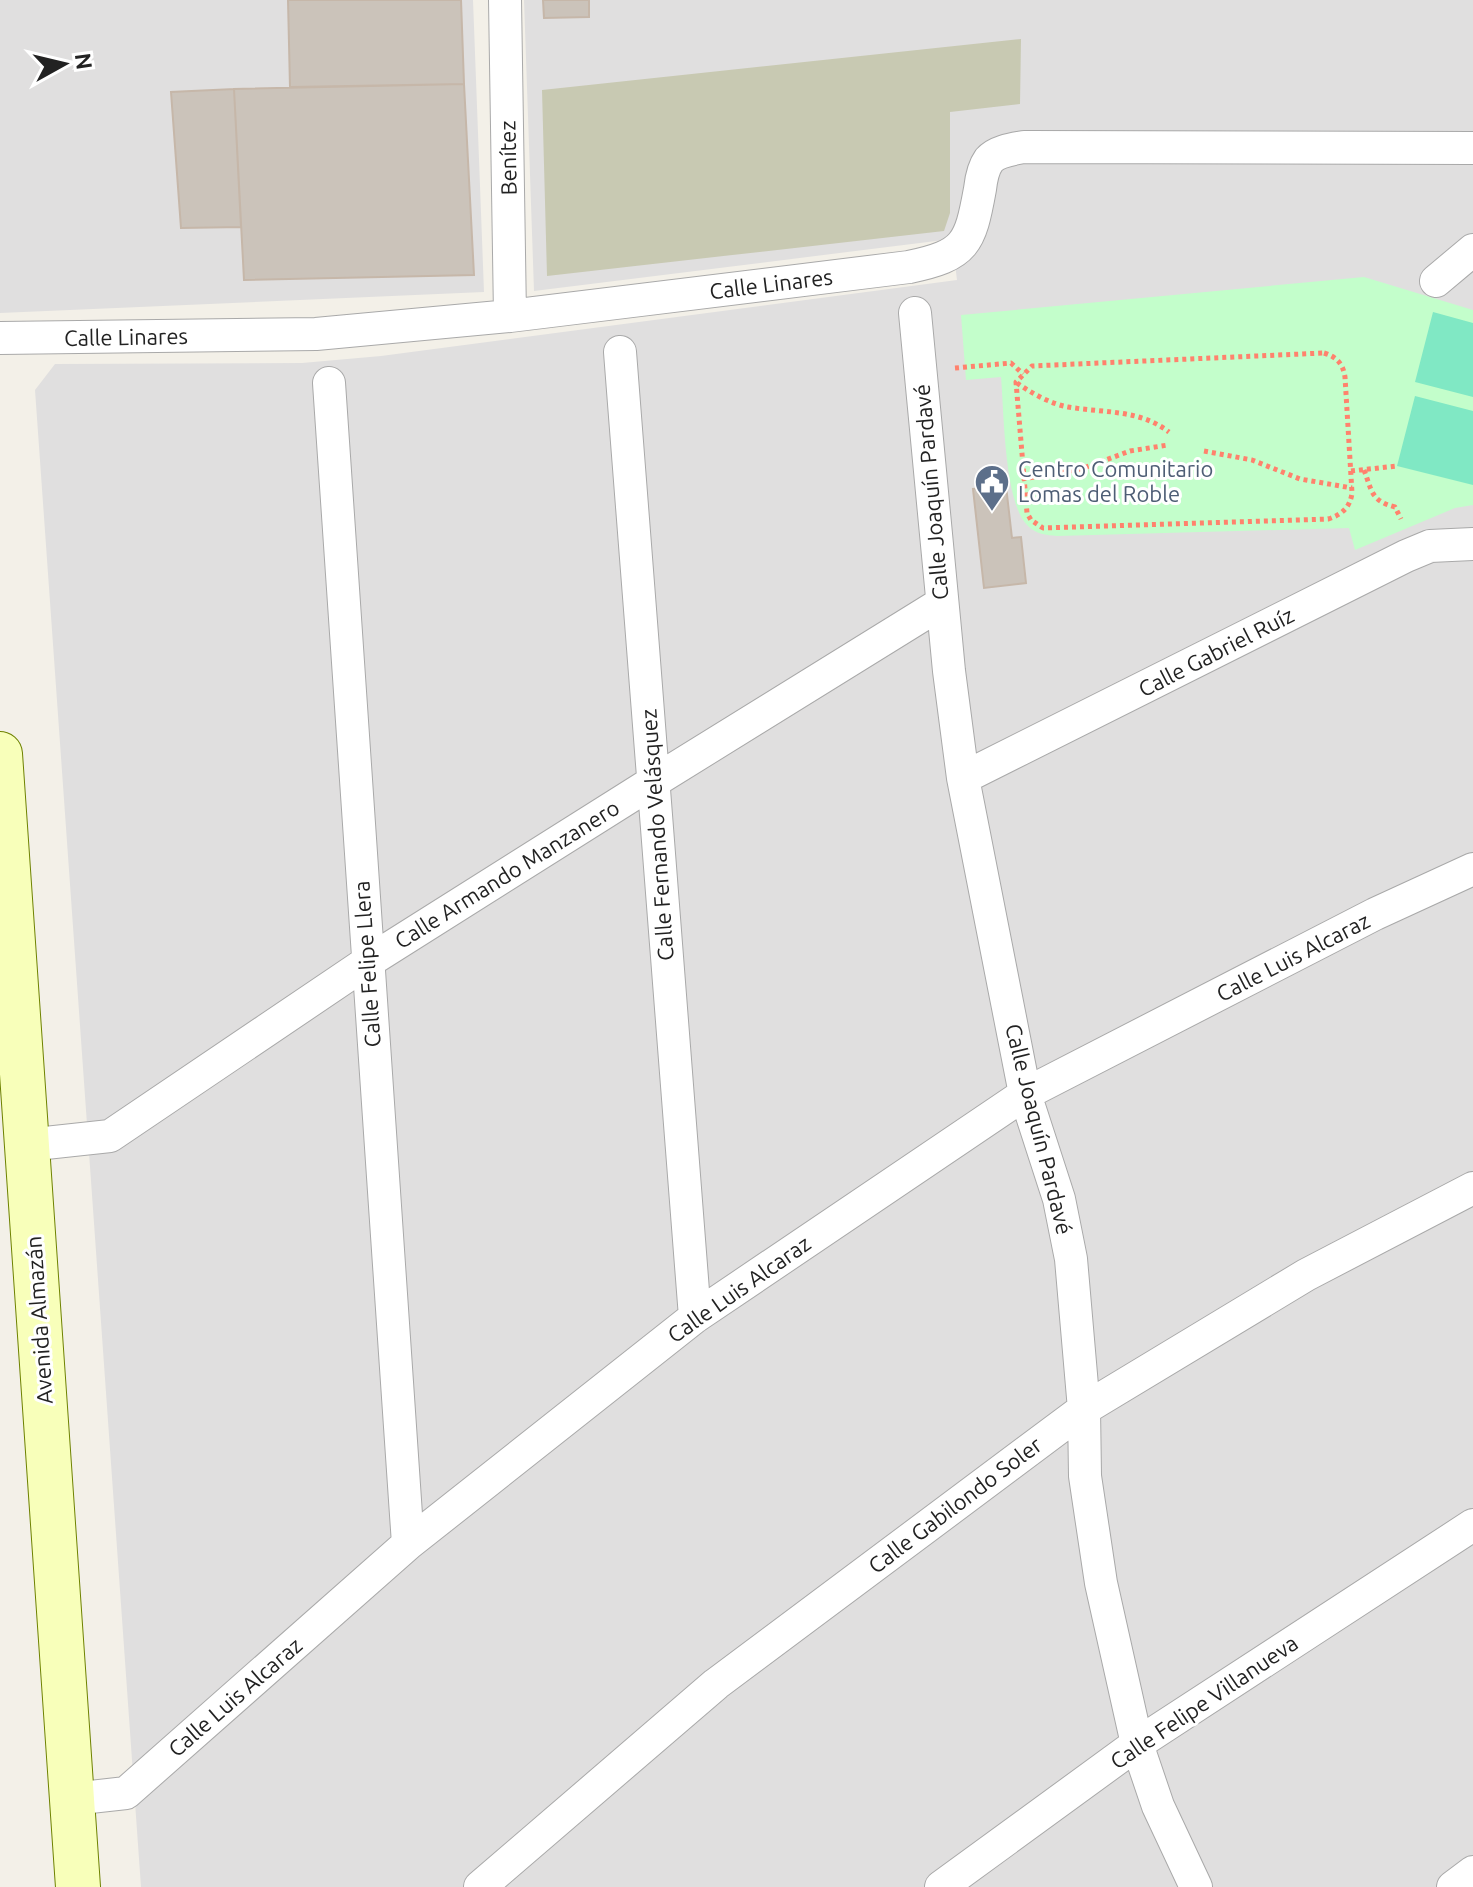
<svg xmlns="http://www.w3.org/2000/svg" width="1473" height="1887" font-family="Ubuntu,sans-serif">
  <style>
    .residential { fill: #e0dfdf }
    .construction { fill: #c8c9b2 }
    .park { fill: #c3fecb }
    .pitch { fill: #80e8c4 }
    .building { fill: #cbc3ba; stroke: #c6b7a9; stroke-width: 2 }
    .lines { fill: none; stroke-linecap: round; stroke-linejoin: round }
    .street-casing { stroke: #a9a9a9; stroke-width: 34 }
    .secondary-casing { stroke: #6e8200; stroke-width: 46 }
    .path { stroke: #ff826d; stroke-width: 5; stroke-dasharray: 4 4; stroke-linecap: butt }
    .street { stroke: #fff; stroke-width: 32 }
    .secondary { stroke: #f8ffba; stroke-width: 44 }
    .labels { text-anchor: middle; stroke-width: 6; stroke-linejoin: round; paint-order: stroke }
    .street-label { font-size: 22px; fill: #222; stroke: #fff }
    .service-label { font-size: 22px; fill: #4e5e75; stroke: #fff; text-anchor: start }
  </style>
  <rect width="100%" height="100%" fill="#f3f0e8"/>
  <path class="residential" d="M0 0H473L484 292 0 313Z
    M524 0H1473V1887H141L35 390 55 364 302 363 381 356 957 280 952 239 534 291Z"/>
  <path class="construction" d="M1021 39 1020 104 950 112V213L944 231 547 276 542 90Z"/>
  <path class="park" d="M1364 277 1473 310V505L1455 508 1355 550 1349 528 1057 536C1046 535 1036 534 1028 526 1004 504 1004 411 1001 377L966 380 961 315Z"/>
  <path class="pitch" d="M1433 312 1473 323V397L1415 382Z
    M1415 396 1473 411V485L1397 466Z"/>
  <path class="building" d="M288 0H461L464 84 290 87Z
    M543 0H589V17L544 18Z
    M464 84 474 275 244 280 234 89Z
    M234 89 241 227 181 228 171 92Z
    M1006 486 1012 538 1021 537 1026 583 984 588 973 489Z"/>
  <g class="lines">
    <defs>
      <path id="street" d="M505 0 510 316
        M1436 281 1473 250
        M915 313 949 671 963 778 1025 1094 1059 1199 1071 1259 1084 1409 1085 1476 1101 1583 1137 1744 1158 1806 1196 1887
        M0 338 316 334 510 316 909 267C966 255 970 244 980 189 981 180 984 167 989 160 997 151 1013 149 1024 147L1473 148
        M620 352 695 1317
        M329 383 408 1544
        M963 778 1406 556 1430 546 1473 544
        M27 1145 110 1136 366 963 653 782 942 603
        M72 1799 126 1793 408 1544 695 1317 1025 1094 1375 914 1473 869
        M480 1887 716 1684 1084 1409 1306 1275 1473 1188
        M941 1887 1137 1744 1473 1525
        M1453 1887 1473 1872"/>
      <path id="secondary" d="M0 754 78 1887"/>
    </defs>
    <use href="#street" class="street-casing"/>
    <use href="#secondary" class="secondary-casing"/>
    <path class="path" d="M1324 353C1337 357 1343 364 1345 377L1352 493C1350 508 1341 515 1328 519L1043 528 1031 520 1027 513 1016 382 1032 366Z
      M955 368 1011 363 1023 374
      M1017 383C1031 393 1051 404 1068 407 1103 413 1139 409 1169 432
      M1204 451 1252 460 1300 479 1352 488
      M1364 470C1372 491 1371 501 1395 507L1401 519
      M1351 471 1397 466
      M1022 479 1081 469 1130 451 1168 445"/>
    <use href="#street" class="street"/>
    <use href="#secondary" class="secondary"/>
  </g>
  <defs>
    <symbol id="civic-pin" viewBox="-11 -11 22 30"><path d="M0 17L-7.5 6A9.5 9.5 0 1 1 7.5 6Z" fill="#5c6f8a" stroke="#fff"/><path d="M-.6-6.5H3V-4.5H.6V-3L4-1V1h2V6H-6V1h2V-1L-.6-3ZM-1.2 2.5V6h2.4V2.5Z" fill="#fff"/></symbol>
  </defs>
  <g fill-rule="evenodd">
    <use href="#civic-pin" x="972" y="462" width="40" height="54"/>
  </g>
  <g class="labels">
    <g class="street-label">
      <text transform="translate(508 158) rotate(-91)" y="8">Benítez</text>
      <text transform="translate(771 284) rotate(-7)" y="8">Calle Linares</text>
      <text transform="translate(126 337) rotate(-1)" y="8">Calle Linares</text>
      <text transform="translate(931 492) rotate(-95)" y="8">Calle Joaquín Pardavé</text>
      <text transform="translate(1216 652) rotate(-27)" y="8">Calle Gabriel Ruíz</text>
      <text transform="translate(657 835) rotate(-94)" y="8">Calle Fernando Velásquez</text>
      <text transform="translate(507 874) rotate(-32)" y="8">Calle Armando Manzanero</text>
      <text transform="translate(1293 957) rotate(-27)" y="8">Calle Luis Alcaraz</text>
      <text transform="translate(367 964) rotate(-94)" y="8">Calle Felipe Llera</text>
      <text transform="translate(1039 1129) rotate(76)" y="8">Calle Joaquín Pardavé</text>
      <text transform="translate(739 1289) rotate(-35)" y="8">Calle Luis Alcaraz</text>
      <text transform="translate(39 1320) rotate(-94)" y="8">Avenida Almazán</text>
      <text transform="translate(955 1505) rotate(-37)" y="8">Calle Gabilondo Soler</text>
      <text transform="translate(235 1697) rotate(-41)" y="8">Calle Luis Alcaraz</text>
      <text transform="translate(1204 1702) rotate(-34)" y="8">Calle Felipe Villanueva</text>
    </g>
    <g class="service-label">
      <text x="1018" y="477">Centro Comunitario<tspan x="1018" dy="25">Lomas del Roble</tspan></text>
    </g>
  </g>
  <g transform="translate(64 64) rotate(82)" stroke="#ffffff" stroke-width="6" paint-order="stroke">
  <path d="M0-6L14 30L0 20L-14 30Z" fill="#222222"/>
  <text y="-12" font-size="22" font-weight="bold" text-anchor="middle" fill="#222222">N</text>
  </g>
</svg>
